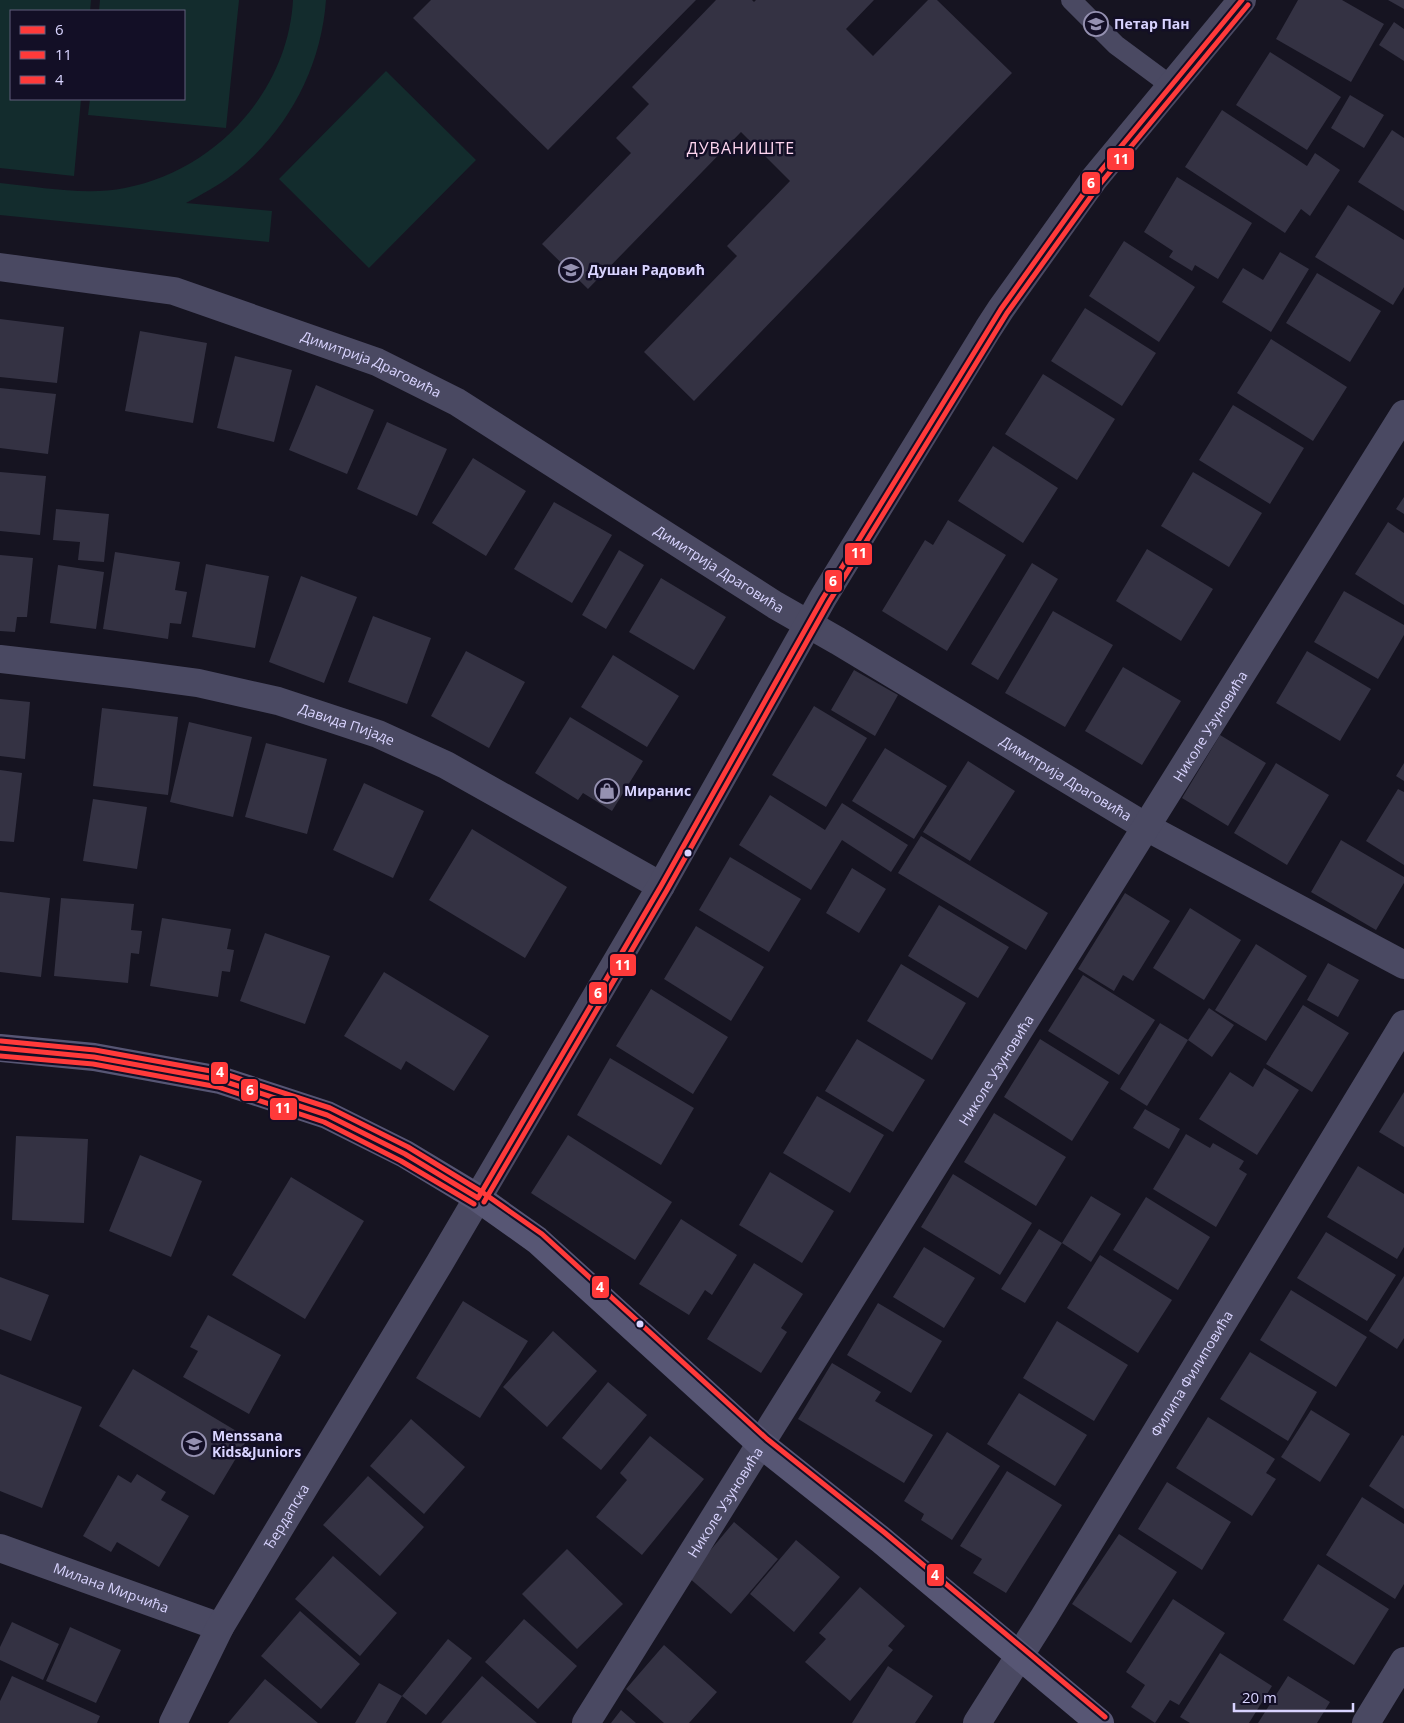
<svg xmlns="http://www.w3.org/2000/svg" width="1404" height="1723" font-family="'Open Sans',sans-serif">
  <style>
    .green { fill: #132c2d }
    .building { fill: #343243 }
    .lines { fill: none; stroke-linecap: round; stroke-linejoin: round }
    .lane { stroke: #4a4962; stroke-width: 20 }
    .street { stroke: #4a4962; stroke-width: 28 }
    .secondary { stroke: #575674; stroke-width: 28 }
    .bus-1-casing { stroke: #130f26; stroke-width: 9 }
    .bus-2-casing { stroke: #130f26; stroke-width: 9 }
    .bus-3-casing { stroke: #130f26; stroke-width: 9 }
    .bus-1 { stroke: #ff3a3a; stroke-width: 5 }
    .bus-2 { stroke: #ff3a3a; stroke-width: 5 }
    .bus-3 { stroke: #ff3a3a; stroke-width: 5 }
    .bus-dot { fill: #d9d4ff; stroke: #130f26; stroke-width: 2 }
    .labels { text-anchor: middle; stroke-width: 5; stroke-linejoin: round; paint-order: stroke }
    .poi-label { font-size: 14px; font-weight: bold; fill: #d9d4ff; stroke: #130f26; text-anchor: start }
    .street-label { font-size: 14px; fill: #d9d4ff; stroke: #130f26 }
    .quarter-label { font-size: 16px; letter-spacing: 1px; fill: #ffd6f0; stroke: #130f26 }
    .line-badge { stroke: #130f26; stroke-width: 2 }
    .badge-label { font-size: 14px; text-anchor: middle; font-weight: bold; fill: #fff }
  </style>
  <rect width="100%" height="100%" fill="#161421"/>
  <path class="green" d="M0 0H91L90 11H11V99H81L74 176 0 168Z
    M100 0H239L226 128 88 115 90 99H184V11H99Z
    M293 0H326C321 69 287 132 232 175 218 186 202 194 186 203L272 211 269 242 0 215V183C40 187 86 196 125 188 215 171 288 92 293 0Z
    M386 71 476 160 369 268 279 179Z"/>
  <path class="building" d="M431 0H696L548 150 413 18Z
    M716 0H752L754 2 756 0H874L846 29 873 56 928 0H937L1012 73 694 401 644 352 737 256 727 246 790 181 741 132 588 289 542 244 631 153 616 138 649 104 632 87Z
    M1298 0H1342L1384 24 1351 82 1276 39Z
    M1388 0H1404V9Z
    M1394 22 1404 29V61L1379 45Z
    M1270 52 1341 97 1307 150 1236 105Z
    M1350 95 1384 115 1364 148 1331 128Z
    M1222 110 1307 166 1315 153 1340 170 1310 216 1301 209 1285 233 1185 167Z
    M1392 130 1404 138V211L1358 182Z
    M1177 177 1252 223 1218 279 1195 265 1192 271 1169 257 1173 251 1144 232Z
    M1348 205 1404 240V287L1393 305 1315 257Z
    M1124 241 1195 287 1159 342 1089 296Z
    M1280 252 1309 269 1271 332 1222 302 1243 268 1263 280Z
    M1317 273 1381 311 1350 362 1286 323Z
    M1085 308 1156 353 1122 406 1051 361Z
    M0 319 64 327 57 383 0 377Z
    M140 331 207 343 193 423 125 411Z
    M1271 339 1347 387 1313 441 1237 393Z
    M235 356 292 370 274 442 217 428Z
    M1043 374 1115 419 1077 480 1005 434Z
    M316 385 374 410 347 474 289 450Z
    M0 388 56 394 48 454 0 448Z
    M1233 405 1304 448 1270 504 1199 460Z
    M387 422 447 449 417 516 357 489Z
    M993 446 1058 488 1023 543 958 501Z
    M473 458 526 491 486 556 432 523Z
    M0 472 46 476 40 535 0 531Z
    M1193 472 1262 513 1229 567 1161 526Z
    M1404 497V514L1396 509Z
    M554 502 612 535 572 603 514 569Z
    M56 509 109 514 104 562 78 560 80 542 53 540Z
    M948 520 1006 555 947 651 882 611 925 540 933 545Z
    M1388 522 1404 533V605L1355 574Z
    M1147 549 1213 589 1181 641 1116 601Z
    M619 550 644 565 606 629 582 615Z
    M115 552 180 562 175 590 187 592 181 624 170 623 168 639 103 629Z
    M0 555 33 558 27 617H17L15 632 0 631Z
    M1032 563 1058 579 998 680 971 664Z
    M206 564 269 576 255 648 192 637Z
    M58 565 104 572 96 629 50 623Z
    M301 576 357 597 324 683 269 662Z
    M661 578 726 617 694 670 629 632Z
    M1344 591 1404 625V635L1378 679 1314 642Z
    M1053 611 1113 645 1065 727 1005 693Z
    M373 616 431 638 407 704 348 682Z
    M466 651 525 682 489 748 431 716Z
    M1307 651 1371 689 1340 741 1276 703Z
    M613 655 679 696 647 747 581 707Z
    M1123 667 1181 701 1142 765 1085 731Z
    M854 670 898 695 875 736 831 710Z
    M0 699 30 702 25 759 0 756Z
    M814 706 867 738 826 807 772 775Z
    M102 708 178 717 168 795 93 786Z
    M570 717 643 761 612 811 583 793 578 800 535 773Z
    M189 722 252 737 233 817 170 802Z
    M1220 735 1266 763 1228 826 1182 798Z
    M266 743 327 759 307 834 245 817Z
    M885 748 947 786 914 839 852 801Z
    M968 761 1015 791 970 861 923 832Z
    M1276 763 1329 795 1287 865 1234 833Z
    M1404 763V781L1396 776Z
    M0 770 22 773 14 842 0 841Z
    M364 783 424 811 393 878 333 850Z
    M1398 789 1404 792V865L1366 841Z
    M770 795 825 830 842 803 908 845 891 872 842 840 811 890 739 845Z
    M93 799 147 807 137 869 83 861Z
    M472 829 567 887 525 958 429 900Z
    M921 836 1048 913 1026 950 898 873Z
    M1341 840 1404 877V883L1376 930 1311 892Z
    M730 857 801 899 769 952 699 910Z
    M852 868 886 889 859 933 826 913Z
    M0 892 50 898 41 977 0 972Z
    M1125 893 1170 921 1133 981 1123 975 1114 991 1078 969Z
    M61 898 134 904 131 930 142 931 139 954 131 953 128 983 54 976Z
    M939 905 1009 947 978 998 908 956Z
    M1190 908 1241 940 1204 1000 1153 968Z
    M162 918 231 929 227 949 234 950 230 972 222 971 218 997 150 986Z
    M696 926 764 967 731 1021 664 979Z
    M265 933 330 956 305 1024 240 1001Z
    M1256 944 1307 976 1266 1041 1215 1010Z
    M1328 963 1359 980 1338 1017 1307 1000Z
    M901 964 966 1003 932 1060 867 1021Z
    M384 972 489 1036 454 1091 406 1061 401 1070 344 1036Z
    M1083 975 1155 1020 1119 1075 1048 1031Z
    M651 989 728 1037 693 1094 616 1046Z
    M1303 1005 1349 1033 1312 1092 1266 1064Z
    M1209 1008 1234 1025 1212 1057 1188 1040Z
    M1160 1023 1188 1040 1147 1106 1120 1089Z
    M857 1039 925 1080 893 1132 825 1091Z
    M1040 1039 1109 1082 1072 1141 1004 1097Z
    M610 1058 694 1108 661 1165 577 1115Z
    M1264 1068 1299 1090 1257 1155 1199 1119 1230 1072 1253 1087Z
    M1404 1092V1147L1379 1132Z
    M817 1096 884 1135 850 1193 783 1153Z
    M1145 1109 1180 1129 1169 1149 1133 1128Z
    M994 1113 1066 1157 1036 1206 964 1162Z
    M1186 1134 1210 1148 1213 1143 1244 1161 1239 1169 1247 1174 1216 1227 1153 1189Z
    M568 1135 672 1202 635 1260 531 1193Z
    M16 1136 88 1139 84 1223 12 1220Z
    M140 1155 202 1181 171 1257 109 1231Z
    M1358 1166 1404 1194V1247L1397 1259 1327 1217Z
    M770 1172 834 1211 802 1263 739 1225Z
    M953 1174 1032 1223 1000 1275 921 1227Z
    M291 1177 364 1221 305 1319 232 1275Z
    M1091 1196 1121 1214 1091 1262 1062 1243Z
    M1146 1197 1210 1237 1178 1290 1113 1250Z
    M681 1219 737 1255 712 1295 705 1290 689 1315 639 1284Z
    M1039 1229 1062 1243 1025 1303 1001 1289Z
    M1326 1232 1396 1275 1367 1321 1297 1278Z
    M924 1247 975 1278 944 1328 893 1297Z
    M1100 1255 1172 1300 1138 1353 1067 1308Z
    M754 1263 803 1294 781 1328 787 1332 761 1373 707 1339Z
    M1404 1276V1338L1397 1349 1369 1331Z
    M0 1277 49 1295 31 1341 0 1329Z
    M1291 1290 1367 1337 1336 1387 1260 1340Z
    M463 1301 528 1341 480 1418 416 1378Z
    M878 1303 942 1341 911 1393 847 1355Z
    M208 1315 281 1355 249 1414 183 1377 198 1351 190 1347Z
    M1057 1321 1128 1365 1094 1421 1023 1378Z
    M553 1331 597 1371 547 1427 503 1387Z
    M1250 1352 1317 1392 1288 1441 1220 1399Z
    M832 1363 881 1392 875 1401 933 1435 904 1483 798 1419Z
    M133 1369 248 1438 214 1495 99 1426Z
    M0 1374 82 1407 42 1508 0 1491Z
    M608 1382 647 1415 601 1470 562 1438Z
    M1019 1393 1087 1435 1055 1486 987 1444Z
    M1311 1410 1350 1434 1320 1482 1281 1457Z
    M1208 1417 1275 1459 1266 1473 1276 1479 1252 1516 1176 1468Z
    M411 1419 465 1467 424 1514 370 1466Z
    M947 1432 1000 1466 952 1540 921 1520 924 1514 904 1501Z
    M1402 1435 1404 1436V1509L1369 1486Z
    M650 1436 704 1479 642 1555 596 1517 627 1480 620 1473Z
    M1007 1471 1062 1505 1006 1593 973 1573 982 1559 960 1546Z
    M137 1474 166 1492 161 1500 189 1516 159 1567 117 1542 111 1552 83 1536 118 1475 131 1483Z
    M368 1476 424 1527 380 1576 323 1525Z
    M1167 1482 1231 1522 1202 1570 1138 1529Z
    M1362 1497 1404 1524V1584L1395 1599 1326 1555Z
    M734 1522 778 1559 731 1614 688 1577Z
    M1119 1534 1177 1572 1131 1643 1072 1604Z
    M796 1540 840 1577 794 1632 750 1594Z
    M567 1549 623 1604 577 1649 522 1594Z
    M333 1556 397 1613 360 1656 295 1599Z
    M1318 1564 1389 1609 1354 1665 1283 1620Z
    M860 1587 905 1626 888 1646 893 1650 850 1701 805 1662 826 1639 819 1633Z
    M1173 1599 1225 1633 1179 1705 1170 1700 1155 1723 1131 1707 1145 1685 1126 1672Z
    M300 1611 360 1664 321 1709 261 1656Z
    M524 1619 577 1666 538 1709 485 1662Z
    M12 1622 59 1644 43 1680 0 1660V1647Z
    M70 1627 121 1650 96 1703 46 1681Z
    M448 1639 472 1658 426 1715 402 1696 386 1723H355L379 1683 402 1696Z
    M664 1645 717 1692 689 1723H664L626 1689Z
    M1220 1653 1272 1686 1249 1723H1190L1180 1717Z
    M888 1666 933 1696 915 1723H852Z
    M12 1676 100 1716 97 1723H0V1701Z
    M482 1676 537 1723H441Z
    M1288 1676 1330 1702 1317 1723H1258Z
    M265 1679 318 1723H228Z
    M621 1710 636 1723H611Z"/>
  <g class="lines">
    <path class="lane" d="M1071 0 1116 45 1170 85"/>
    <g class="street">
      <path id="s1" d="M0 267 174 291 377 362 457 402 775 605 838 641 1148 828 1404 965"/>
      <path id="s2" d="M0 659 131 674 198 683 278 701 378 734 446 765 661 886"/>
      <path id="s3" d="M0 1548 220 1627"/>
      <path id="s4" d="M173 1723 220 1627 439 1264 661 886 823 598 988 329 1001 309 1094 179 1242 0"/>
      <path id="s5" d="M586 1723C861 1289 1133 852 1404 414"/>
      <path id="s6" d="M977 1723 1044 1617 1404 1024"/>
      <path d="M1366 1723 1404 1661"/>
    </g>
    <path class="secondary" d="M0 1048 94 1057 220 1080 327 1115 405 1154 478 1198 537 1240 762 1445 880 1539 1100 1723"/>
    <defs>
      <path id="bus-1" d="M0 1048 94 1057 220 1080 327 1115 405 1154 478 1198
        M478 1198 661 886 823 598 1001 309 1094 179 1242 0"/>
      <path id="bus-2" d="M0 1056 93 1064 218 1087 324 1122 401 1161 474 1204
        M484 1202 667 890 829 602 1007 313 1100 184 1248 5"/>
      <path id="bus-3" d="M1 1041 95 1050 222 1073 330 1108 408 1147 482 1192 542 1234 767 1439 885 1533 1105 1717"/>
    </defs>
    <use href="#bus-1" class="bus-1-casing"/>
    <use href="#bus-2" class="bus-2-casing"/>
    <use href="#bus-3" class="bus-3-casing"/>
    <use href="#bus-1" class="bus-1"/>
    <use href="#bus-2" class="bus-2"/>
    <use href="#bus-3" class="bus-3"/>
  </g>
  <defs>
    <symbol id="school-ring" viewBox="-11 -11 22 22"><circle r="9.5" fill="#130f26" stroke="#9591b1" stroke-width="1.5"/><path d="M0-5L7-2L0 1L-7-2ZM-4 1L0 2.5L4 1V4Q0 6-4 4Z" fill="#9591b1"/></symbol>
    <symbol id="shop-ring" viewBox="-11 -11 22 22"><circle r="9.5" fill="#130f26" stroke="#9591b1" stroke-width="1.5"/><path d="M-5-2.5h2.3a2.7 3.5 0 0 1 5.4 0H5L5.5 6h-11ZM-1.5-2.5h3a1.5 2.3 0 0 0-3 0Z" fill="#9591b1"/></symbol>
  </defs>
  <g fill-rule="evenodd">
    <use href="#school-ring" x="1082" y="10" width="28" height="28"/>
    <use href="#school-ring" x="557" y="256" width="28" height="28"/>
    <use href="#shop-ring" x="593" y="777" width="28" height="28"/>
    <use href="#school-ring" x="180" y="1430" width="28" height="28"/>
  </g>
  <g class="bus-dot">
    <circle cx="688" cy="853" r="4.5"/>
    <circle cx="640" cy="1324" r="4.5"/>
  </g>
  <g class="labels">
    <g class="poi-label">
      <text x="1114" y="29">Петар Пан</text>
      <text x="588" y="275">Душан Радовић</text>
      <text x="624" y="796">Миранис</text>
      <text x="212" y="1441">Menssana<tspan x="212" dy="16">Kids&amp;Juniors</tspan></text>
    </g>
    <g class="street-label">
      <text dy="5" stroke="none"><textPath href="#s1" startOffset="386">Димитрија Драговића</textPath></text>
      <text dy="5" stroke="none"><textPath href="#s1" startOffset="791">Димитрија Драговића</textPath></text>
      <text dy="5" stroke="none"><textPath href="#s2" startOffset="354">Давида Пијаде</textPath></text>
      <text dy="5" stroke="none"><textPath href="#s5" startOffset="1176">Николе Узуновића</textPath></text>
      <text dy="5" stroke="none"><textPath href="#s1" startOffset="1196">Димитрија Драговића</textPath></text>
      <text dy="5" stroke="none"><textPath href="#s5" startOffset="771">Николе Узуновића</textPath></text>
      <text dy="5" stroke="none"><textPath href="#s6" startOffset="410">Филипа Филиповића</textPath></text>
      <text dy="5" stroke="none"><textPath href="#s5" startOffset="261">Николе Узуновића</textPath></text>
      <text dy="5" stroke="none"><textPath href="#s4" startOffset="236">Ђердапска</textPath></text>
      <text dy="5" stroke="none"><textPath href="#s3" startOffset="118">Милана Мирчића</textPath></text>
    </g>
    <g class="quarter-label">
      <text x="741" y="154">ДУВАНИШТЕ</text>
    </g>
  </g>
  <g class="line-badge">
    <rect x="1106" y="147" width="29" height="24" rx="5" fill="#ff3a3a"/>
    <rect x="1081" y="171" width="20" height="24" rx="5" fill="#ff3a3a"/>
    <rect x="844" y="542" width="29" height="24" rx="5" fill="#ff3a3a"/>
    <rect x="824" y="569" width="19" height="24" rx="5" fill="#ff3a3a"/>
    <rect x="609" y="953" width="28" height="24" rx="5" fill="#ff3a3a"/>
    <rect x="588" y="981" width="20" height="24" rx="5" fill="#ff3a3a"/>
    <rect x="210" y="1061" width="19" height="24" rx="5" fill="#ff3a3a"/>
    <rect x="240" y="1078" width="19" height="24" rx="5" fill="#ff3a3a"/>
    <rect x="269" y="1097" width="29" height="24" rx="5" fill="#ff3a3a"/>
    <rect x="591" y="1275" width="19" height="24" rx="5" fill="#ff3a3a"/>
    <rect x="926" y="1563" width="19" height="24" rx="5" fill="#ff3a3a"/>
  </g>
  <g class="badge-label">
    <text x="1121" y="164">11</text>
    <text x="1091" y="188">6</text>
    <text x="859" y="558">11</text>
    <text x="833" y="586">6</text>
    <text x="623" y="970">11</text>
    <text x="598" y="998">6</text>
    <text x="220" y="1077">4</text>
    <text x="250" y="1095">6</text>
    <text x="283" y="1113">11</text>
    <text x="600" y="1292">4</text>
    <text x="935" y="1580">4</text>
  </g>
  <rect x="10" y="10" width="175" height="90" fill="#130f26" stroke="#625e7d"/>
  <rect x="20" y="26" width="25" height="8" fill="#ff3a3a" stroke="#625e7d"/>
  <text x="55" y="35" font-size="15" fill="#d9d4ff">6</text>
  <rect x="20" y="51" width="25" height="8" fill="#ff3a3a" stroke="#625e7d"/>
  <text x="55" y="60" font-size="15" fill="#d9d4ff">11</text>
  <rect x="20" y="76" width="25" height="8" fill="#ff3a3a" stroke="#625e7d"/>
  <text x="55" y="85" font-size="15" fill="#d9d4ff">4</text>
  <path d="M1234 1703v8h119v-8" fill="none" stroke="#d9d4ff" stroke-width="2.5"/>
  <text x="1242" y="1703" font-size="15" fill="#d9d4ff" stroke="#130f26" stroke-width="4" paint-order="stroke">20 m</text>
</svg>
